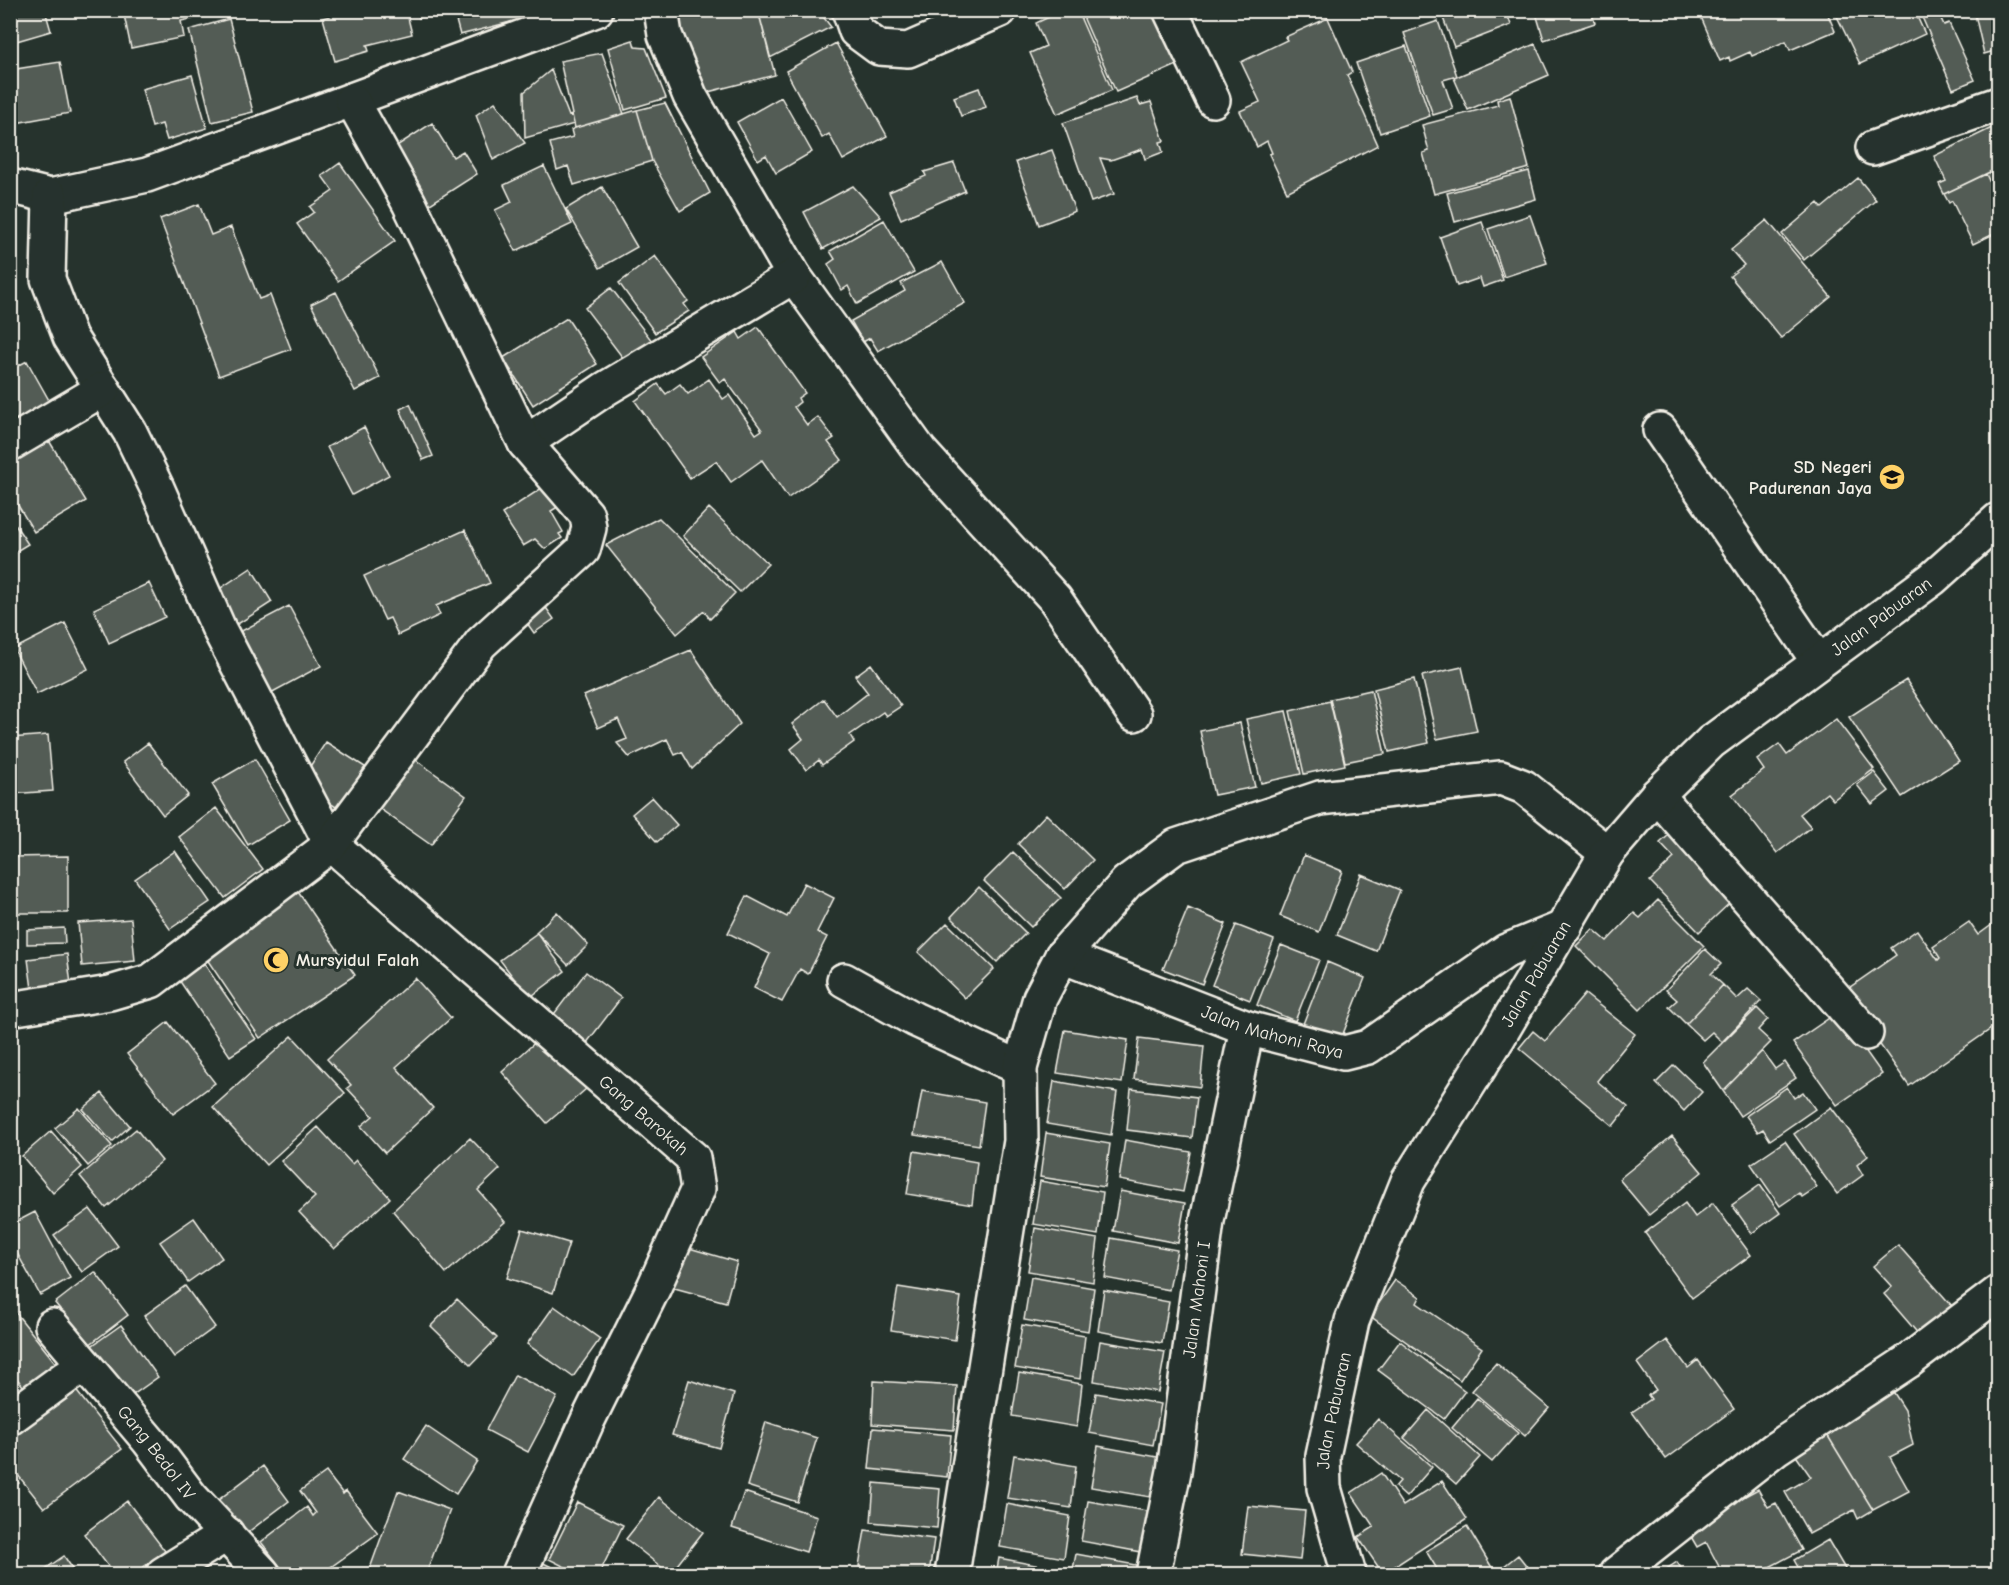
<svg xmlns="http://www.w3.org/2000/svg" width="2009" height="1585" font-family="'Comic Neue',sans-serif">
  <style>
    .building { fill: #525c55; stroke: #f4f1e8; stroke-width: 1.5 }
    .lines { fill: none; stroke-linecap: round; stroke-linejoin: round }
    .street-casing { stroke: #f4f1e8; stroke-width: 38 }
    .secondary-casing { stroke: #f4f1e8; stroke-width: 38 }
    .street { stroke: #26332d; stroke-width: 33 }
    .secondary { stroke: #26332d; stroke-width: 33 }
    .labels { text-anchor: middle; stroke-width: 6; stroke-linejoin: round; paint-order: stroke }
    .poi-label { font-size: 18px; font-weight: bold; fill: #f4f1e8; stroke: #26332d; text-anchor: end }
    .street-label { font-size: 18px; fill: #f4f1e8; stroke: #26332d }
  </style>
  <rect width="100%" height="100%" fill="#26332d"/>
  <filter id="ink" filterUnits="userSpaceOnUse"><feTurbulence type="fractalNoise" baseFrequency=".0167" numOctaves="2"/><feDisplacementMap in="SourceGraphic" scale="12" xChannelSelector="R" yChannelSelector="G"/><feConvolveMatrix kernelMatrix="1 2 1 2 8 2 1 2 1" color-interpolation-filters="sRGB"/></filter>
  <g filter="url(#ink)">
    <path class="building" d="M10 10H45L51 31 10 43Z
      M123 10H214L215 14 181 21 184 37 131 48Z
      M328 10H406L412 34 367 45 369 51 335 61 323 18 330 16Z
      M417 10H446L419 18Z
      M463 10H556L460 35 454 13Z
      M672 10H758L775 75 696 95Z
      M758 10H818L831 27 770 58Z
      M936 10H989L940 20Z
      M1077 10 1112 90 1057 114 1030 53 1046 46 1036 23 1051 16 1050 10Z
      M1080 10H1164L1186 61 1116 92Z
      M1440 10H1506L1511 25 1454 47Z
      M1535 10H1591L1595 23 1544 40Z
      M1698 10H1826L1835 31 1790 50 1786 41 1752 56 1750 52 1730 61 1729 57 1720 61Z
      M1834 10H1864L1866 13 1871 10H1914L1925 34 1860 64Z
      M1919 10H1937L1944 25 1949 23 1975 80 1953 89Z
      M1974 10H1998V50L1984 54Z
      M1328 18 1352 72 1347 75 1378 145 1287 192 1269 154 1272 153 1267 141 1257 147 1240 111 1260 102 1241 62 1287 40 1285 37Z
      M229 19 253 112 212 122 189 30Z
      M1438 21 1457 76 1443 80 1453 109 1433 115 1404 33Z
      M633 40 635 47 646 48 666 98 625 110 608 48Z
      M836 43 887 136 843 160 829 134 822 138 786 71Z
      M1535 44 1549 75 1468 110 1454 78Z
      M1406 46 1430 116 1380 133 1356 63Z
      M602 53 624 114 575 128 560 61Z
      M60 62 70 113 10 124V70Z
      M551 70 569 116 572 115 574 124 525 138 524 92Z
      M192 75 207 128 167 140 162 124 152 127 142 89Z
      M979 88 986 107 961 116 954 97Z
      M1510 96 1529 168 1434 194 1423 153 1429 151 1422 125 1498 105 1497 100Z
      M781 97 812 152 776 173 766 155 758 160 737 122Z
      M1137 98 1140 105 1151 102 1164 141 1160 142 1163 152 1145 159 1142 149 1111 160 1100 158 1114 194 1091 202 1063 123Z
      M495 102 525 143 493 160 476 115Z
      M665 103 710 193 680 211 652 161 637 110Z
      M637 110 652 161 574 185 568 166 557 170 550 143 573 137 571 130 575 128Z
      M432 123 453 157 463 151 477 174 424 208 410 186 417 181 395 147Z
      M1998 125V168L1944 194 1939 184 1946 181 1934 156Z
      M1052 150 1075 211 1039 225 1016 162Z
      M340 163 395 241 338 281 297 224 314 212 310 207 333 191 322 176Z
      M954 163 965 191 901 219 889 192 926 176 924 172Z
      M544 166 572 224 516 251 495 210 512 202 504 185Z
      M1998 168V200L1986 174Z
      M1529 171 1536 199 1455 222 1447 193Z
      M1986 174 1998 200V232L1973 244 1952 201 1949 203 1944 194Z
      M1858 178 1876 200 1804 260 1782 234 1818 203 1822 208Z
      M853 186 881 217 823 249 804 212Z
      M602 187 637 247 600 268 566 209Z
      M199 204 211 235 231 227 259 299 270 295 291 349 219 376 160 219Z
      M1530 215 1547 263 1504 277 1488 229Z
      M884 220 914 272 857 304 848 286 842 290 828 264 835 259 830 251Z
      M1767 220 1831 297 1781 338 1730 276 1744 265 1731 250Z
      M1482 222 1503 280 1483 287 1480 278 1457 286 1440 237Z
      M655 256 688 301 684 304 689 311 655 333 619 283Z
      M942 262 965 303 878 351 870 338 863 342 851 321 905 291 901 283Z
      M611 288 656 346 629 366 585 308Z
      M336 292 380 378 355 391 311 304Z
      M567 318 597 364 533 405 503 358Z
      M758 327 805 393 798 398 800 402 794 407 807 425 818 417 834 438 828 442 842 460 788 498 762 460 731 482 716 461 690 478 635 401 658 384 666 394 680 384 688 394 709 379 723 399 729 395 756 434 762 430 725 379 720 383 701 357 737 332 741 339Z
      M27 361 50 402 10 424V370Z
      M410 404 433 456 423 460 400 409Z
      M364 427 389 475 352 495 327 447Z
      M48 439 86 501 34 532 10 492V461Z
      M548 484 561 505 551 511 563 532 559 534 562 538 545 549 535 539 523 546 502 514Z
      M709 508 768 564 740 592 683 536Z
      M10 517 28 544 10 555Z
      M659 518 735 593 710 619 704 611 677 634 606 545Z
      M465 530 490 583 436 606 440 615 398 635 390 618 385 620 364 576Z
      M251 568 272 602 233 627 212 594Z
      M149 583 165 617 109 643 94 609Z
      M542 602 554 619 534 633 522 616Z
      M289 606 321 666 267 695 234 635Z
      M65 623 88 669 37 694 14 649Z
      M691 650 740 724 692 769 682 752 675 755 667 739 629 757 617 743 627 739 618 719 598 728 584 696Z
      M871 664 901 706 886 716 883 712 850 735 854 742 822 765 819 760 806 770 791 749 803 739 792 724 824 699 837 717 868 693 855 676Z
      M1462 667 1477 731 1437 739 1422 676Z
      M1414 679 1429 743 1389 752 1374 689Z
      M1906 680 1959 761 1902 797 1849 717Z
      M1371 690 1385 754 1345 762 1330 699Z
      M1330 701 1345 765 1304 774 1290 711Z
      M1286 711 1301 774 1261 783 1246 719Z
      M1836 719 1874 769 1833 800 1827 793 1800 814 1811 827 1777 853 1732 795 1764 770 1757 760 1779 744 1787 755Z
      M1240 723 1255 787 1214 795 1200 731Z
      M48 735 53 791 10 794V738Z
      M326 742 365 767 339 809 299 783Z
      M148 743 188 795 163 815 123 762Z
      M409 755 466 796 431 845 373 804Z
      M255 759 290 820 248 845 212 784Z
      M1874 772 1889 791 1872 804 1857 785Z
      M652 797 677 825 657 842 632 814Z
      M216 808 263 869 225 898 179 837Z
      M1046 814 1093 860 1065 889 1018 844Z
      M1679 826 1734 899 1699 932 1650 881 1674 858 1660 843Z
      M175 851 210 902 170 929 135 879Z
      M1013 852 1061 898 1031 927 984 881Z
      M1304 855 1342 871 1319 932 1280 916Z
      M68 856V913H10V857Z
      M1361 874 1400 890 1376 951 1337 935Z
      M292 883 355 975 260 1038 198 946Z
      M804 883 834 898 817 932 827 937 808 974 800 969 782 1002 754 988 770 954 728 933 747 896 787 917Z
      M979 887 1026 933 997 962 951 917Z
      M1658 900 1704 946 1640 1010 1576 946 1593 929 1607 941 1634 913 1640 918Z
      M1188 908 1226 924 1202 984 1163 969Z
      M557 912 588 945 568 965 536 932Z
      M131 919 135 961 82 966 78 923Z
      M1969 922 1978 935 1993 924 1998 932V1024L1909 1086 1843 992 1896 955 1891 948 1917 930 1938 960 1940 958 1933 947Z
      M947 923 994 969 965 998 918 952Z
      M1236 925 1274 940 1250 1000 1212 985Z
      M64 928 65 943 27 944V930Z
      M537 933 565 971 529 998 500 960Z
      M10 938H14L19 991 10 992Z
      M1281 945 1319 960 1295 1021 1257 1005Z
      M1705 949 1721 964 1711 974 1723 985 1686 1024 1669 1007 1677 1000 1666 990Z
      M196 952 256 1039 230 1056 171 968Z
      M67 954 71 984 32 989 28 959Z
      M1327 962 1365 978 1341 1039 1303 1024Z
      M586 972 621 998 586 1044 551 1018Z
      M415 978 451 1018 396 1067 433 1108 385 1153 361 1126 373 1116 347 1088 351 1085 327 1059Z
      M1723 985 1737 999 1748 989 1761 1001 1722 1042 1712 1032 1703 1040 1686 1024Z
      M1585 994 1635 1034 1597 1081 1628 1107 1613 1126 1519 1048 1533 1031 1545 1041Z
      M1757 1008 1768 1019 1758 1030 1771 1042 1723 1091 1703 1062Z
      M1838 1012 1882 1074 1837 1105 1793 1043Z
      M168 1022 215 1083 173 1114 127 1054Z
      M1065 1030 1128 1040 1122 1083 1057 1073Z
      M292 1036 345 1093 266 1165 213 1107Z
      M540 1038 586 1089 547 1123 502 1072Z
      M1139 1038 1204 1046 1200 1087 1134 1079Z
      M1762 1051 1775 1069 1785 1062 1796 1078 1740 1116 1723 1091Z
      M1674 1065 1702 1092 1684 1111 1656 1083Z
      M1054 1081 1117 1092 1111 1135 1047 1124Z
      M1787 1087 1794 1098 1803 1092 1815 1109 1770 1140 1763 1129 1758 1132 1746 1116Z
      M1131 1089 1197 1097 1192 1138 1127 1130Z
      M922 1091 985 1102 979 1145 914 1135Z
      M102 1093 130 1126 112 1142 83 1109Z
      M1831 1107 1868 1156 1857 1165 1863 1175 1837 1194 1794 1134Z
      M79 1108 112 1146 88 1166 55 1128Z
      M318 1127 352 1164 356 1160 390 1198 334 1249 299 1212 315 1197 281 1161Z
      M136 1129 162 1161 106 1208 80 1176Z
      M51 1131 82 1167 53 1193 22 1156Z
      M1046 1133 1110 1144 1104 1187 1040 1177Z
      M1672 1136 1702 1172 1649 1215 1619 1179Z
      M470 1138 500 1169 478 1190 505 1222 446 1273 393 1211Z
      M1125 1140 1191 1152 1183 1192 1119 1180Z
      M1785 1141 1817 1187 1802 1197 1799 1193 1780 1206 1751 1164Z
      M914 1151 977 1162 972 1205 907 1194Z
      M1040 1181 1103 1192 1098 1235 1033 1224Z
      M1760 1185 1780 1213 1752 1233 1732 1205Z
      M1120 1191 1185 1203 1178 1243 1113 1231Z
      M1685 1203 1695 1217 1713 1203 1751 1255 1692 1298 1645 1233Z
      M90 1209 118 1246 82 1272 54 1235Z
      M35 1212 70 1278 40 1295 10 1240V1225Z
      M194 1218 222 1258 188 1282 160 1242Z
      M1035 1228 1098 1239 1093 1282 1028 1271Z
      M522 1229 569 1243 553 1293 507 1278Z
      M1111 1238 1177 1250 1169 1290 1105 1278Z
      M679 1245 737 1262 726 1302 667 1286Z
      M1898 1245 1960 1315 1927 1344 1884 1294 1892 1287 1873 1266Z
      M95 1272 128 1315 89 1345 55 1303Z
      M1031 1277 1094 1288 1088 1331 1024 1320Z
      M1395 1280 1420 1297 1417 1303 1482 1348 1460 1380 1370 1316Z
      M185 1286 215 1327 174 1357 144 1316Z
      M898 1287 961 1297 955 1340 891 1330Z
      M1104 1290 1169 1302 1162 1343 1098 1331Z
      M457 1299 497 1338 471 1365 431 1326Z
      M554 1306 600 1339 573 1377 527 1344Z
      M16 1313 58 1366 27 1391 10 1370V1317Z
      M121 1325 158 1377 123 1402 86 1350Z
      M1022 1325 1085 1336 1080 1379 1015 1368Z
      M1667 1340 1688 1368 1698 1360 1734 1409 1666 1459 1632 1412 1651 1399 1648 1395 1656 1390 1637 1363Z
      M1100 1341 1165 1352 1158 1392 1094 1381Z
      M1400 1341 1465 1391 1444 1419 1378 1370Z
      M1496 1363 1549 1408 1525 1436 1472 1391Z
      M1019 1373 1082 1384 1077 1427 1012 1416Z
      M515 1375 557 1397 528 1452 486 1430Z
      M689 1380 734 1394 719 1448 672 1435Z
      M874 1381 957 1386 954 1430 872 1424Z
      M1887 1382 1905 1410 1913 1445 1890 1457 1909 1491 1873 1510 1820 1423Z
      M71 1384 122 1449 44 1508 10 1465V1431Z
      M1096 1393 1161 1404 1153 1445 1089 1433Z
      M1477 1398 1518 1433 1492 1462 1452 1428Z
      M1428 1410 1480 1457 1456 1484 1404 1438Z
      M1378 1419 1432 1467 1406 1497 1395 1487 1400 1481 1356 1443Z
      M766 1422 817 1438 797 1502 747 1486Z
      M1820 1423 1873 1510 1858 1519 1854 1510 1809 1534 1785 1492 1811 1477 1792 1450Z
      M426 1426 477 1461 456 1494 404 1459Z
      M873 1428 951 1435 947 1477 869 1469Z
      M1098 1446 1163 1458 1156 1498 1091 1487Z
      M1014 1455 1076 1466 1071 1508 1007 1498Z
      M263 1466 289 1501 243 1536 217 1501Z
      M10 1471 19 1483 10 1489Z
      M326 1472 343 1494 346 1491 378 1533 321 1574H286L261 1542 307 1507 313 1516 316 1513 300 1491Z
      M1381 1473 1403 1506 1442 1481 1467 1519 1383 1574 1358 1537 1374 1527 1351 1493Z
      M874 1483 940 1489 937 1528 871 1522Z
      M1758 1489 1768 1507 1776 1503 1802 1550 1756 1574H1723L1706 1542 1697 1547 1686 1528Z
      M398 1491 450 1510 426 1574H368Z
      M744 1492 817 1516 806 1552 732 1528Z
      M659 1497 703 1532 670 1574 626 1539Z
      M127 1501 165 1551 134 1574H114L84 1534Z
      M1088 1501 1153 1512 1146 1553 1081 1541Z
      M577 1502 623 1525 599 1574H579L549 1559Z
      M1007 1504 1070 1516 1064 1558 1000 1547Z
      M1248 1506 1305 1511 1300 1560 1242 1554Z
      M1467 1526 1494 1571 1488 1574H1440L1426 1551Z
      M865 1530 934 1539 929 1574H911L859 1566Z
      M1828 1540 1848 1574H1802L1794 1560Z
      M1076 1554 1141 1566 1139 1574H1072Z
      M1518 1555 1533 1574H1494Z
      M64 1556 76 1574H38Z
      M531 1557 566 1574H523Z
      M999 1558 1062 1570 1061 1574H996Z
      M1677 1562 1685 1574H1659Z"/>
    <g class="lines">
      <defs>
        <g id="street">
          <path d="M661 10 665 35 690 96 794 276 920 451 1055 599 1134 714"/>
          <path d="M849 10 856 31 879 48 908 50 1000 10"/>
          <path d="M1170 10 1213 100"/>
          <path d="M1873 148 1998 104"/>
          <path d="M10 186 50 196 147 175 596 10"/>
          <path id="s1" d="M50 196 48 279 70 337 130 432 157 488 219 629 331 844 693 1158 698 1189 654 1287 588 1420 519 1574"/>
          <path d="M1660 430 1818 661"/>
          <path d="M525 443 605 389 794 276"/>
          <path d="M10 444 103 389"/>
          <path d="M1657 795 1866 1033"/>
          <path id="s2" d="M1062 956 1247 1028 1344 1053 1368 1047 1506 951 1565 927"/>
          <path d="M844 980 914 1019 1020 1068"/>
          <path d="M10 1009 110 993 151 981 319 854 331 844 481 643 583 550 589 528 587 515 525 443 409 203 352 100"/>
          <path id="s3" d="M52 1326 149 1441 191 1497 263 1574"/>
          <path d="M10 1418 84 1364"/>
          <path d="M163 1574 227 1534"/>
          <path d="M952 1574 1021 1141 1020 1068 1040 998 1062 956 1127 882 1176 846 1320 798 1501 778 1524 787 1607 853"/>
          <path id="s4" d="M1153 1574 1174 1471 1207 1221 1247 1028"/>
          <path d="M1616 1574 1775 1449 1907 1362 1998 1293"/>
        </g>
        <g id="secondary">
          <path id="s5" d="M1349 1574 1324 1488 1323 1456 1352 1321 1408 1181 1498 1038 1607 853 1657 795 1711 742 1932 579 1998 520"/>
        </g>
      </defs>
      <use href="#street" class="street-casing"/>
      <use href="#secondary" class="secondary-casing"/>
      <use href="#street" class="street"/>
      <use href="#secondary" class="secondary"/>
    </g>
  </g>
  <defs>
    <symbol id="school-disc" viewBox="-11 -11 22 22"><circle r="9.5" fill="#ffd166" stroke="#26332d"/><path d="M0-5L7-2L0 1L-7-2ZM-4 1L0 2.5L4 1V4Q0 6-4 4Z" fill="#111"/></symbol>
    <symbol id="mosque-disc" viewBox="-11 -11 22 22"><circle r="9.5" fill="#ffd166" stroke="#26332d"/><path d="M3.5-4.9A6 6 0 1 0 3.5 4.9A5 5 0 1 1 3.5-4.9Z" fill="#111"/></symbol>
  </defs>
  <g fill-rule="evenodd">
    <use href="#school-disc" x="1877" y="462" width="30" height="30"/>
    <use href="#mosque-disc" x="261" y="945" width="30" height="30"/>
  </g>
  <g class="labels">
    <g class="poi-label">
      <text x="1872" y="473">SD Negeri<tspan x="1872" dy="21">Padurenan Jaya</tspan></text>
      <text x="296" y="966" text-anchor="start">Mursyidul Falah</text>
    </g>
    <g class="street-label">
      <text dy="6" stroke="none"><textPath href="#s5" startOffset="1158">Jalan Pabuaran</textPath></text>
      <text dy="6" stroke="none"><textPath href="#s5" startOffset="654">Jalan Pabuaran</textPath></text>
      <text dy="6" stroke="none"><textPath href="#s2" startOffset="224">Jalan Mahoni Raya</textPath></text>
      <text dy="6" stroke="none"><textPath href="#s1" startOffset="1130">Gang Barokah</textPath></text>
      <text dy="6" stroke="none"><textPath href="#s4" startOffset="278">Jalan Mahoni I</textPath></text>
      <text dy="6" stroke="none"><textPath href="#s5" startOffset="168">Jalan Pabuaran</textPath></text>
      <text dy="6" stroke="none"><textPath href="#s3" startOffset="164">Gang Bedol IV</textPath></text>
    </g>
  </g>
  <rect width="2009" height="1585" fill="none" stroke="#26332d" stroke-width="36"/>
  <rect x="18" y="18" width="1973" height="1549" fill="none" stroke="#f4f1e8" stroke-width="2" filter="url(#ink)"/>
</svg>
